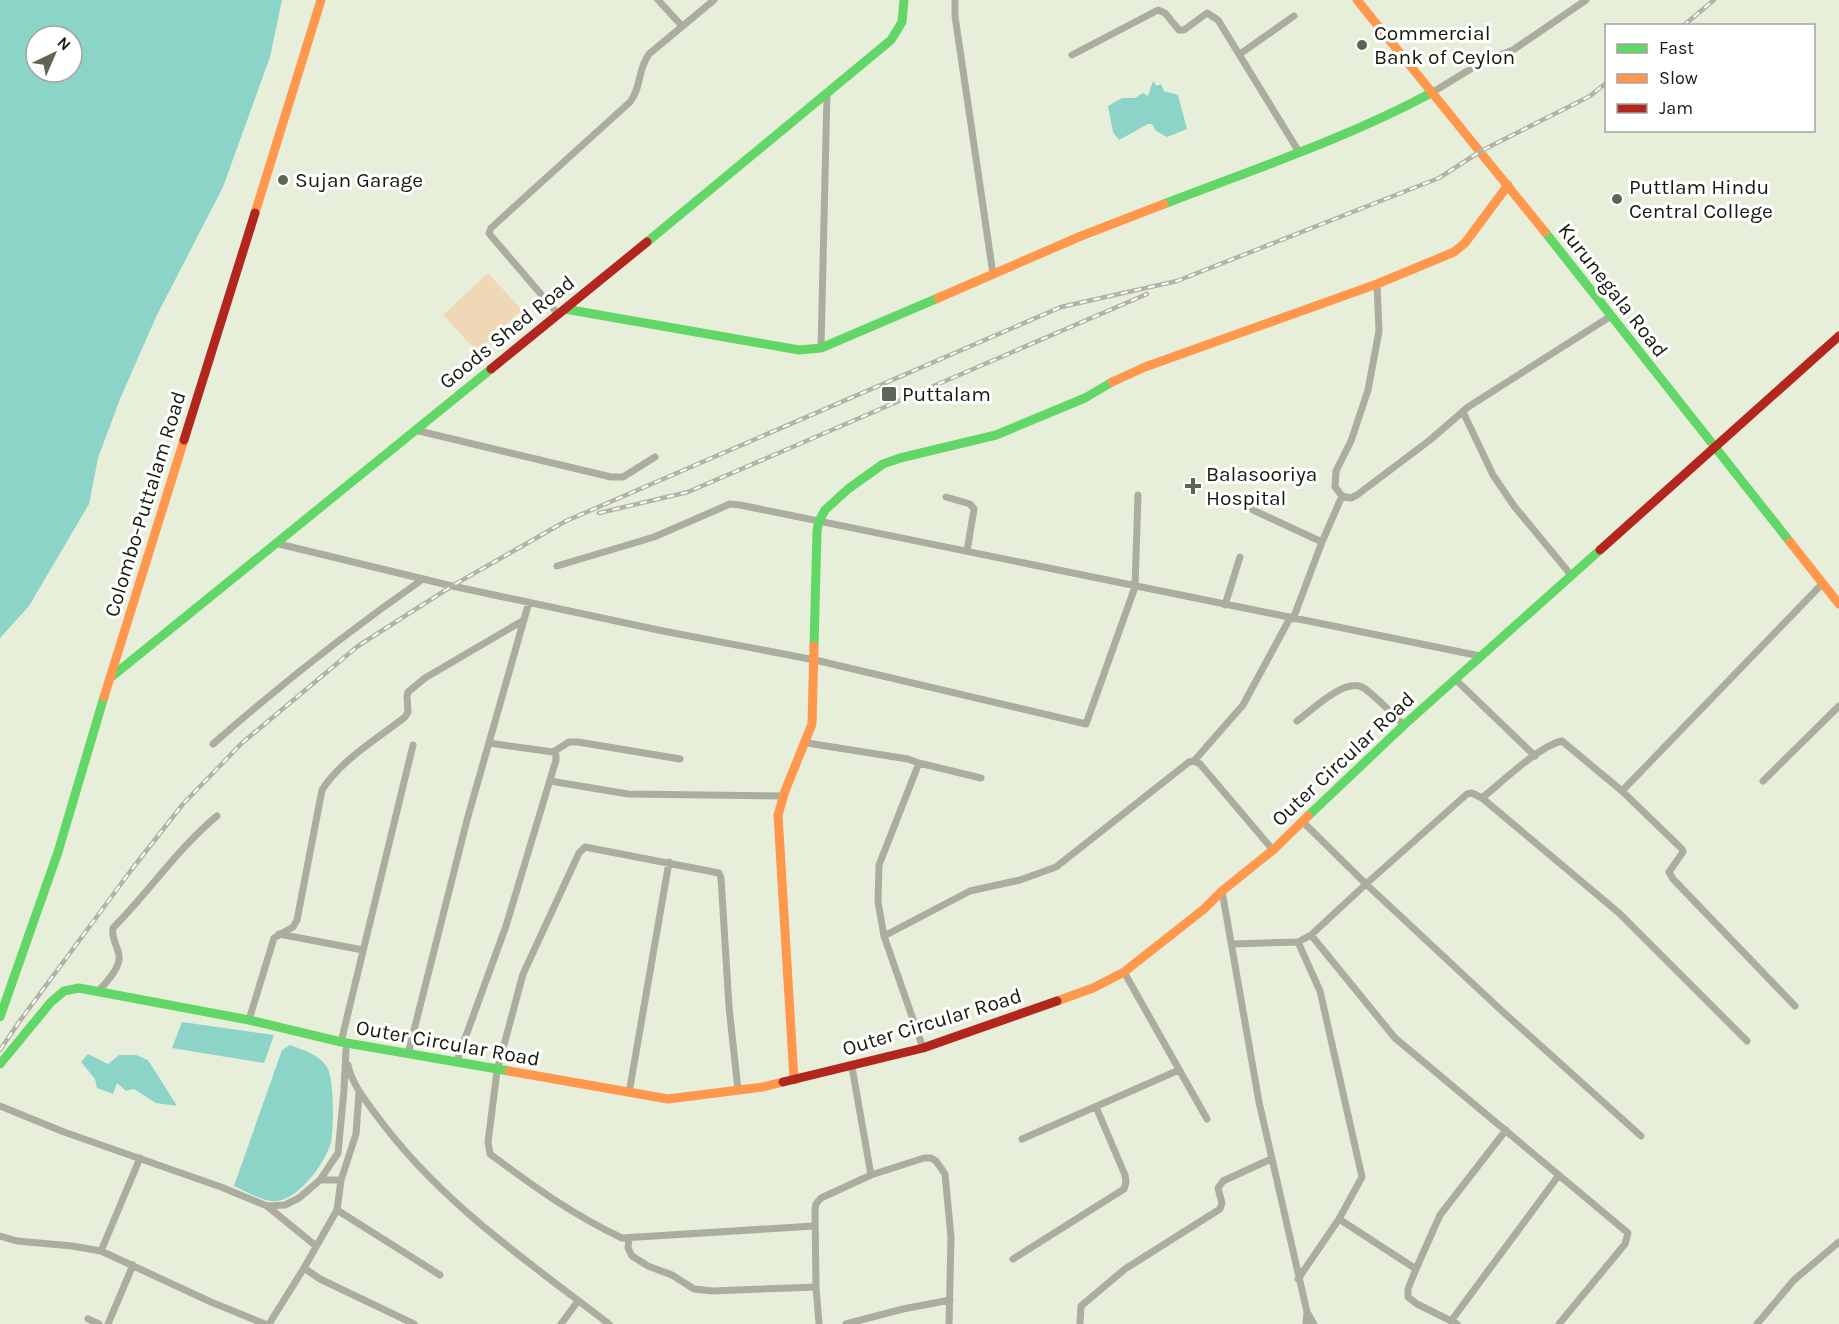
<svg xmlns="http://www.w3.org/2000/svg" width="1839" height="1324" font-family="Karla,sans-serif">
  <style>
    .green { fill: #f0d8b7 }
    .water { fill: #8cd4c7; fill-rule: evenodd }
    .lines { fill: none; stroke-linecap: round; stroke-linejoin: round }
    .street { stroke: #acad9f; stroke-width: 7 }
    .fast { stroke: #63d668; stroke-width: 9 }
    .slow { stroke: #ff974d; stroke-width: 9 }
    .jam { stroke: #b3261e; stroke-width: 9 }
    .rail-casing { stroke: #b0b3a5; stroke-width: 4.5 }
    .rail { stroke: #fff; stroke-width: 2; stroke-dasharray: 7; stroke-linecap: butt }
    .poi-dot { fill: #5f6556; stroke: #fff; stroke-width: 2 }
    .labels { text-anchor: middle; stroke-width: 6; stroke-linejoin: round; paint-order: stroke }
    .poi-label { font-size: 21px; fill: #161b0e; stroke: #fff; text-anchor: start }
    .street-label { font-size: 21px; fill: #161b0e; stroke: #fff }
  </style>
  <rect width="100%" height="100%" fill="#e7efdb"/>
  <path class="green" d="M488 273 522 310 477 352 443 315Z"/>
  <path class="water" d="M0 0H282L270 57 223 187 156 317 120 399 98 458 89 504 29 606 0 638ZM36 36H72V72H36Z
    M1153 81 1157 86 1161 84 1164 91 1178 95 1187 129 1167 137 1156 131 1152 124H1148L1119 140 1113 132 1108 106 1122 98H1135L1143 93 1148 96Z
    M182 1022 274 1035 264 1063 172 1048Z
    M290 1045C303 1050 321 1055 328 1069 334 1083 334 1127 331 1142 326 1162 299 1199 277 1201 264 1203 246 1191 234 1186L282 1050Z
    M88 1054 108 1064 119 1055H136L148 1060 177 1106 156 1103 134 1089 126 1091 117 1083 113 1094 97 1088 95 1079 81 1062Z"/>
  <g class="lines">
    <path class="street" d="M658 0 682 26
      M955 0V16L993 274
      M1240 54 1294 16
      M1072 55 1158 10 1165 13 1179 30H1184L1207 13 1218 20 1299 152
      M1433 92 1482 62 1513 50 1586 0
      M558 314 492 237 489 233 491 228 630 102C642 86 637 71 649 54L714 0
      M821 348 827 93
      M1463 412 1493 475 1514 506 1571 575
      M415 430 611 477H623L655 457
      M1342 496 1335 487 1336 471 1351 441 1368 390 1379 331 1377 284
      M946 497 970 504 974 509 967 551
      M1255 498 1250 505 1253 510 1322 542
      M275 543 452 586 663 631 815 660 1086 724 1135 587 1138 495
      M557 566 654 537 730 504 740 505 1480 656
      M1225 605 1240 557
      M1293 619 1322 542 1342 496 1351 498 1357 495 1430 440 1468 407 1611 316
      M1455 679 1535 756
      M1297 721C1311 711 1344 678 1362 687 1372 692 1394 716 1404 725
      M807 743 908 759 919 763 879 865 878 902 884 936 923 1048
      M213 744C280 685 350 630 423 579
      M553 752 569 742H578L680 759
      M1194 761 1243 705 1290 618
      M919 763 981 778
      M550 781 628 794 782 796
      M1763 781 1839 706
      M1622 791 1562 741C1539 746 1502 782 1482 798L1619 913 1747 1041
      M1302 821 1366 884 1467 794 1472 793 1482 798
      M1222 891 1259 1102 1307 1312 1306 1324
      M279 934 363 950
      M1311 935 1395 1038 1628 1233 1625 1244 1559 1324
      M884 936 970 891 1020 880 1056 867 1189 762 1194 761 1200 764 1273 850
      M1298 942 1320 991 1362 1177 1339 1219
      M1233 944 1298 942 1311 935 1366 884 1502 1011 1641 1136
      M1124 972 1207 1119
      M99 991C105 983 115 974 118 964 123 952 110 940 113 928 149 892 178 848 217 816
      M1795 1006 1673 879 1669 872 1683 852 1682 849 1622 791 1823 583
      M249 1020 274 938 293 927 297 920 322 790C341 760 377 739 405 717L408 712 407 696 408 692 425 678 524 620
      M341 1042 413 745
      M408 1054 467 820 529 602
      M456 1063 506 926 556 760V755L553 752 489 743
      M348 1065C352 1084 365 1100 377 1116 439 1201 527 1261 609 1324
      M852 1067 871 1175 924 1158H931L936 1161 945 1174 951 1237 949 1324
      M738 1090 729 1007 721 878 719 873 585 847 579 853 523 974 497 1071 488 1142 490 1154C533 1186 573 1215 622 1238L814 1226
      M629 1093 669 862
      M0 1106 64 1132 221 1187 267 1206 285 1205 299 1198 320 1180 338 1153 344 1090 346 1050
      M1022 1139 1179 1070
      M320 1180H341
      M267 1206 316 1246
      M337 1210 341 1180 356 1134 359 1092
      M0 1236 17 1241 72 1246 101 1251 211 1302 265 1324
      M629 1238 628 1248 632 1256 648 1266 672 1275 694 1289 712 1291 816 1287 819 1324
      M101 1251 140 1158
      M1013 1259 1124 1189 1126 1182 1125 1175 1096 1107
      M304 1268 337 1210 440 1275
      M1416 1269 1440 1215 1506 1130
      M1298 1279 1339 1219 1416 1269 1408 1289V1297L1417 1304 1457 1324
      M816 1287 815 1209 816 1204 821 1198 871 1175
      M1307 1312 1314 1324
      M88 1319 99 1324
      M1451 1321 1559 1175
      M108 1324 133 1265
      M269 1324 304 1268 320 1279 414 1324
      M561 1324 578 1301
      M846 1324 903 1309 950 1300
      M1080 1324 1081 1306 1125 1269 1220 1209 1222 1203 1218 1188 1223 1181 1271 1159
      M1757 1324 1794 1280 1839 1242"/>
    <path class="fast" d="M1164 204C1254 169 1348 138 1433 92
      M1545 232 1790 542
      M647 242 891 40 902 22 904 0
      M565 309 799 350 821 348 938 298
      M814 646 817 531 819 521 825 510 848 489 883 464 900 458 996 435 1085 398 1112 382
      M110 678 491 369
      M1308 816 1404 725 1600 550
      M0 1017 58 852 104 697
      M0 1064 51 1002 64 991 79 988 249 1020 341 1042 509 1071"/>
    <path class="slow" d="M1357 0 1545 232
      M255 213 321 0
      M938 298 1081 236 1164 204
      M1112 382 1145 367 1377 284 1454 252 1465 243 1508 185
      M1790 542 1839 604
      M104 697 184 440
      M1057 1001 1093 988 1124 972 1204 909 1222 891 1273 850 1308 816
      M509 1071 668 1099 763 1087 783 1082
      M794 1080 778 815 785 791 812 724 814 646"/>
    <path class="jam" d="M491 369 647 242
      M184 440 255 213
      M1600 550 1839 336
      M783 1082 923 1048 1057 1001"/>
    <defs>
      <path id="rail" d="M1683 26 1714 0
        M599 513 688 492 1147 294
        M0 1050 19 1022 132 869 183 804 242 743 358 646 452 586 566 521 1061 307 1177 281 1439 178 1481 151 1590 96 1606 83"/>
    </defs>
    <use href="#rail" class="rail-casing"/>
    <use href="#rail" class="rail"/>
  </g>
  <g class="poi-dot">
    <circle cx="1362" cy="45" r="6"/>
    <circle cx="283" cy="180" r="6"/>
    <circle cx="1617" cy="199" r="6"/>
    <rect x="881" y="386" width="16" height="16" rx="3"/>
    <path d="M1190 477h6v6h6v6h-6v6h-6v-6h-6v-6h6z"/>
  </g>
  <g class="labels">
    <g class="poi-label">
      <text x="1374" y="40">Commercial<tspan x="1374" dy="24">Bank of Ceylon</tspan></text>
      <text x="295" y="187">Sujan Garage</text>
      <text x="1629" y="194">Puttlam Hindu<tspan x="1629" dy="24">Central College</tspan></text>
      <text x="902" y="401">Puttalam</text>
      <text x="1206" y="481">Balasooriya<tspan x="1206" dy="24">Hospital</tspan></text>
    </g>
    <g class="street-label">
      <text transform="translate(1613 290) rotate(52)" y="7">Kurunegala Road</text>
      <text transform="translate(507 332) rotate(-39)" y="7">Goods Shed Road</text>
      <text transform="translate(145 504) rotate(-73)" y="7">Colombo-Puttalam Road</text>
      <text transform="translate(1343 759) rotate(-43)" y="7">Outer Circular Road</text>
      <text transform="translate(932 1022) rotate(-17)" y="7">Outer Circular Road</text>
      <text transform="translate(448 1043) rotate(10)" y="7">Outer Circular Road</text>
    </g>
  </g>
  <rect x="1605" y="24" width="210" height="108" fill="#ffffff" stroke="#a2a49f" stroke-width="1.5"/>
  <rect x="1617" y="44" width="30" height="9" fill="#63d668" stroke="#a2a49f" stroke-width="1.5"/>
  <text x="1659" y="54" font-size="18" fill="#161b0e">Fast</text>
  <rect x="1617" y="74" width="30" height="9" fill="#ff974d" stroke="#a2a49f" stroke-width="1.5"/>
  <text x="1659" y="84" font-size="18" fill="#161b0e">Slow</text>
  <rect x="1617" y="104" width="30" height="9" fill="#b3261e" stroke="#a2a49f" stroke-width="1.5"/>
  <text x="1659" y="114" font-size="18" fill="#161b0e">Jam</text>
  <g transform="translate(54 54) rotate(44)"><circle r="28" fill="#ffffff" stroke="#a2a49f" stroke-width="1.5"/>
  <path d="M0-4.5L10 22L0 15L-10 22Z" fill="#5f6556"/>
  <text y="-9" font-size="16" font-weight="bold" text-anchor="middle" fill="#161b0e">N</text>
  </g>
</svg>
